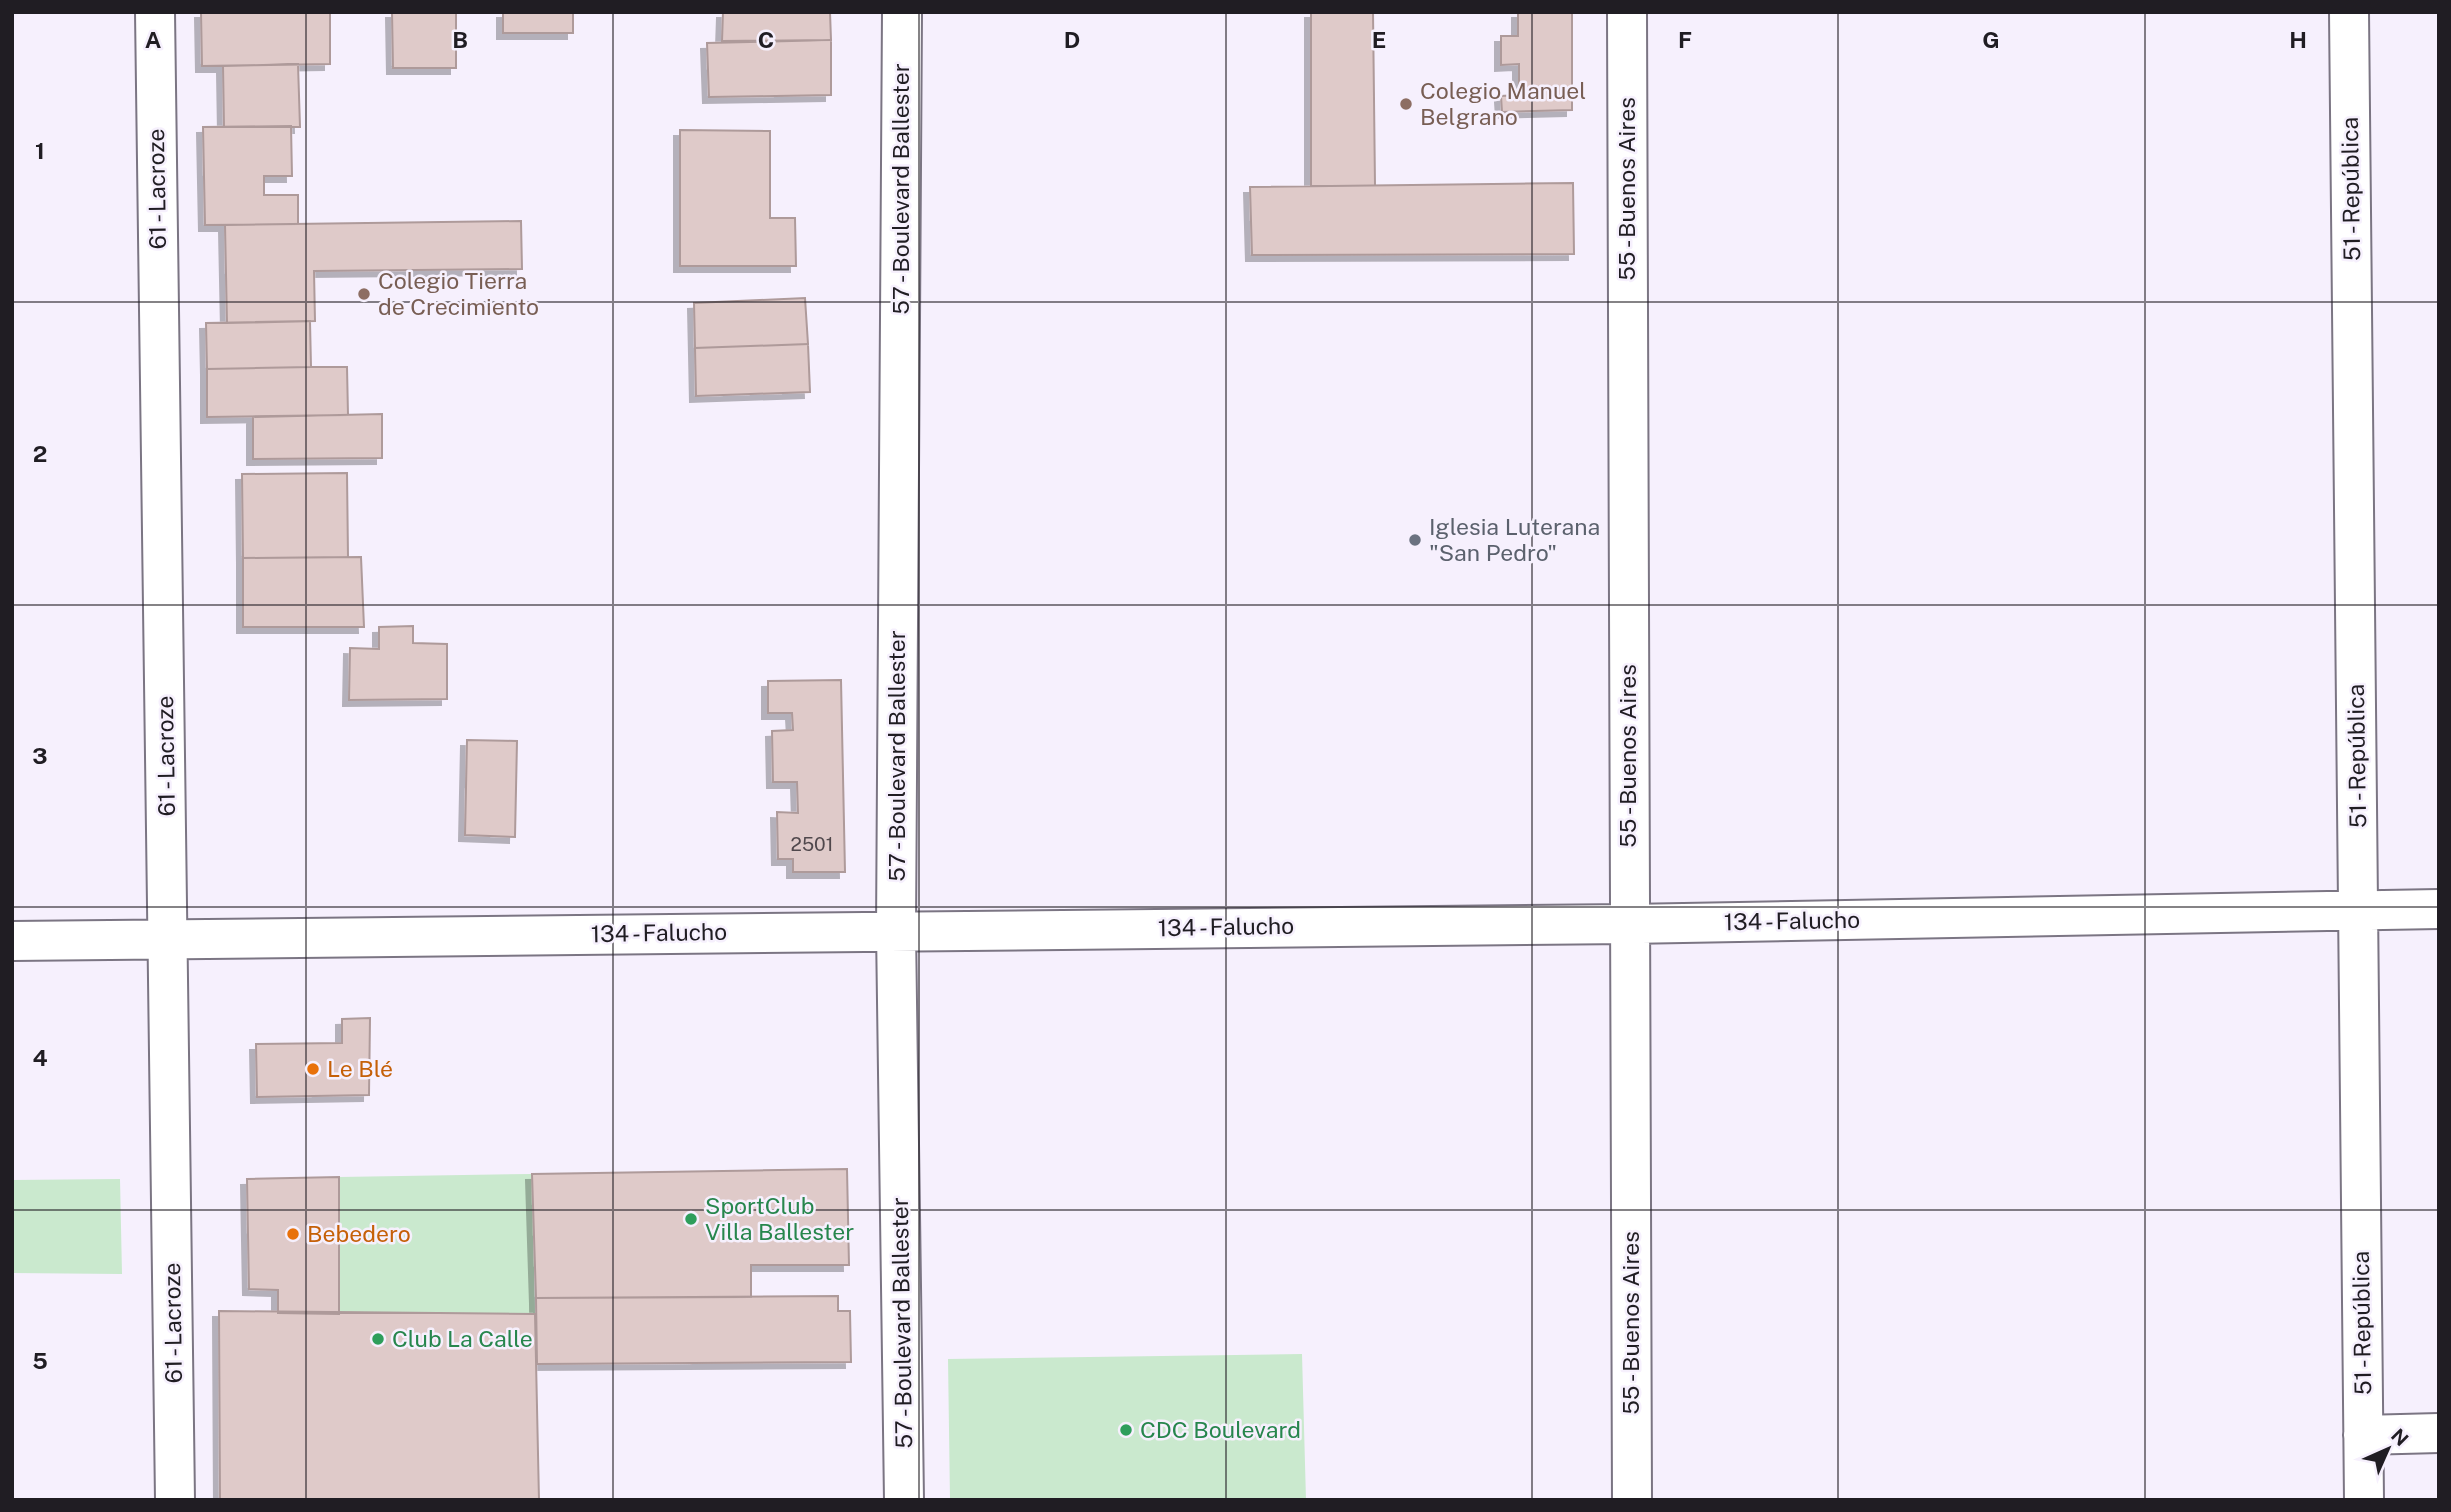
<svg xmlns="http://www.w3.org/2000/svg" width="2451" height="1512" font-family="'Public Sans',sans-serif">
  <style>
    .green { fill: #cae9ce }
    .building { fill: #dfcac9; stroke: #ae9a9a; stroke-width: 2; filter: url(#shadow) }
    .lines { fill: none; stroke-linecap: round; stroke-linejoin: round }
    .minor-casing { stroke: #7b7583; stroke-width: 42 }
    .minor { stroke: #fff; stroke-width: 38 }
    .grid { fill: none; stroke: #201d23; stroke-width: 2; stroke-opacity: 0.55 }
    .education-dot { fill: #8d6e63; stroke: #f6f0fd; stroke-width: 2.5 }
    .worship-dot { fill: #6b7280; stroke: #f6f0fd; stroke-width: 2.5 }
    .food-dot { fill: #e8710a; stroke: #f6f0fd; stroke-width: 2.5 }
    .leisure-dot { fill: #2e9e5b; stroke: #f6f0fd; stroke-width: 2.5 }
    .labels { text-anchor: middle; stroke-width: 5; stroke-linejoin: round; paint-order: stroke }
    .number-label { font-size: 19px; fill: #50484c }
    .education-label { font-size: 23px; fill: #785e54; stroke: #f6f0fd; text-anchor: start }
    .street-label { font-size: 23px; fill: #201d23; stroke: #f6f0fd }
    .worship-label { font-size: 23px; fill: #5b616d; stroke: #f6f0fd; text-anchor: start }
    .food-label { font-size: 23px; fill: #c56008; stroke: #f6f0fd; text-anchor: start }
    .leisure-label { font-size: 23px; fill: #27864d; stroke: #f6f0fd; text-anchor: start }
    .grid-label { font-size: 23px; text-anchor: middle; font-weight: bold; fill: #201d23; stroke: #f6f0fd; stroke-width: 5; stroke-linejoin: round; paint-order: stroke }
  </style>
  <defs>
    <filter id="shadow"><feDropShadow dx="-6" dy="6" stdDeviation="0" flood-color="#0004"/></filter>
  </defs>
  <rect width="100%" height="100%" fill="#f6f0fd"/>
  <path class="green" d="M532 1174 539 1500 339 1314V1177Z
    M120 1179 122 1274 12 1273V1180Z
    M1302 1354 1306 1500H950L948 1359Z"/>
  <path class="building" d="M201 12H330V64L202 66Z
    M392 12H456V68H393Z
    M503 12H573V33H503Z
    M723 12H830L831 40 722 41Z
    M1311 12H1373L1375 186H1311Z
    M1518 12H1572V110L1502 112 1501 96 1519 95V64L1501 65V36H1518Z
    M831 40V95L709 97 707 43Z
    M298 64 300 127H224L223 66Z
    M291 126 292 176H264V195H298V224L205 225 203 127Z
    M680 130 770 131V218H795L796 266H680Z
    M1573 183 1574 254 1252 255 1250 187Z
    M521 221 522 269 314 271 315 321 227 323 225 225Z
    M805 298 808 344 695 348 694 303Z
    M310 321 311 367 207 369 206 323Z
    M808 344 810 392 696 396 695 348Z
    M311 367H347L348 415 207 417V369Z
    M382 414V458L253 459V417Z
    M347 473 348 557 243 558 242 474Z
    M361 557 364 627H243V558Z
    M413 626V643L447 644V699L349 700 350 648 379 649V627Z
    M841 680 845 872H793V859H778L777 812 798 813 797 782H773L772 731 793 730 792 713H768V681Z
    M467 740 517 741 515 837 465 835Z
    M370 1018 369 1095 257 1097 256 1044 342 1043V1019Z
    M847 1169 849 1265H751V1297L536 1298 532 1174Z
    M339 1177V1314L278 1313V1290L249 1289 247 1179Z
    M838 1296V1311H850L851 1362 537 1364 536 1298Z
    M219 1311 535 1314 539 1500H220Z"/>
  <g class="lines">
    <defs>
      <path id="minor" d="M155 12 175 1500
        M902 12 896 930 904 1500
        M1627 12 1632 1500
        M2349 12 2364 1500
        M12 941 1628 924 2439 909
        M2363 1435 2439 1433"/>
    </defs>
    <use href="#minor" class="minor-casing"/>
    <use href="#minor" class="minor"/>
  </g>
  <path class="grid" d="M306 12V1500M613 12V1500M919 12V1500M1226 12V1500M1532 12V1500M1838 12V1500M2145 12V1500M12 302H2439M12 605H2439M12 907H2439M12 1210H2439"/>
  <g class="education-dot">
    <circle cx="1406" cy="104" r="7"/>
    <circle cx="364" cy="294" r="7"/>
  </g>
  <circle class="worship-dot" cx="1415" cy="540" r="7"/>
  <g class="food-dot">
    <circle cx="313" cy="1069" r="7"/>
    <circle cx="293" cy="1234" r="7"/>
  </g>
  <g class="leisure-dot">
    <circle cx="691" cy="1219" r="7"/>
    <circle cx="378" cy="1339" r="7"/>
    <circle cx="1126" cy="1430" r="7"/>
  </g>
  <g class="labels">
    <g class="number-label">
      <text x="812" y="851">2501</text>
    </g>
    <g class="education-label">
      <text x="1420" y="99">Colegio Manuel<tspan x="1420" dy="26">Belgrano</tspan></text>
      <text x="378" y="289">Colegio Tierra<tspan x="378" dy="26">de Crecimiento</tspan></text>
    </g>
    <g class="street-label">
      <text transform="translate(157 189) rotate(-91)" y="8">61 - Lacroze</text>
      <text transform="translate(901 189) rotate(-90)" y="8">57 - Boulevard Ballester</text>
      <text transform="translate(1627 189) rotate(-90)" y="8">55 - Buenos Aires</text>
      <text transform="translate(2351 189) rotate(-91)" y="8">51 - República</text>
      <text transform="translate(166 756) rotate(-91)" y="8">61 - Lacroze</text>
      <text transform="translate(897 756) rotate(-90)" y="8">57 - Boulevard Ballester</text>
      <text transform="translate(1628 756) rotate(-90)" y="8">55 - Buenos Aires</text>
      <text transform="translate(2357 756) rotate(-91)" y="8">51 - República</text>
      <text transform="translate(1792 921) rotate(-1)" y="8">134 - Falucho</text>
      <text transform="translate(1226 927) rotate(-1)" y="8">134 - Falucho</text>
      <text transform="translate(659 933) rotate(-1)" y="8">134 - Falucho</text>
      <text transform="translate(173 1323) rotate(-91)" y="8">61 - Lacroze</text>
      <text transform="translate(902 1323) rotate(-91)" y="8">57 - Boulevard Ballester</text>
      <text transform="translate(1631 1323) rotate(-90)" y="8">55 - Buenos Aires</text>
      <text transform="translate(2362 1323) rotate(-91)" y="8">51 - República</text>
    </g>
    <g class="worship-label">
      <text x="1429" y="535">Iglesia Luterana<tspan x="1429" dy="26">"San Pedro"</tspan></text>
    </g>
    <g class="food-label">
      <text x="327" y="1077">Le Blé</text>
      <text x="307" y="1242">Bebedero</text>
    </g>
    <g class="leisure-label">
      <text x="705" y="1214">SportClub<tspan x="705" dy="26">Villa Ballester</tspan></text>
      <text x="392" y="1347">Club La Calle</text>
      <text x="1140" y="1438">CDC Boulevard</text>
    </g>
  </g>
  <g class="grid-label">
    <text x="153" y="48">A</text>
    <text x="460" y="48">B</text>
    <text x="766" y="48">C</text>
    <text x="1072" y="48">D</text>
    <text x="1379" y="48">E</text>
    <text x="1685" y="48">F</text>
    <text x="1991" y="48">G</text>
    <text x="2298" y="48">H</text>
    <text x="40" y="159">1</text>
    <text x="40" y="462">2</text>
    <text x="40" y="764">3</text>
    <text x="40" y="1066">4</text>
    <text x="40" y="1369">5</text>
  </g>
  <rect width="2451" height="1512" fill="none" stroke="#201d23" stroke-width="28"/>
  <g transform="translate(2388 1449) rotate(45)" stroke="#f6f0fd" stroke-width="5" paint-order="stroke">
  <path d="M0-5L12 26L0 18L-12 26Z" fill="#201d23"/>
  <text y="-10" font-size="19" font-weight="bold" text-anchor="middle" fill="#201d23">N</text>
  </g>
</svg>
